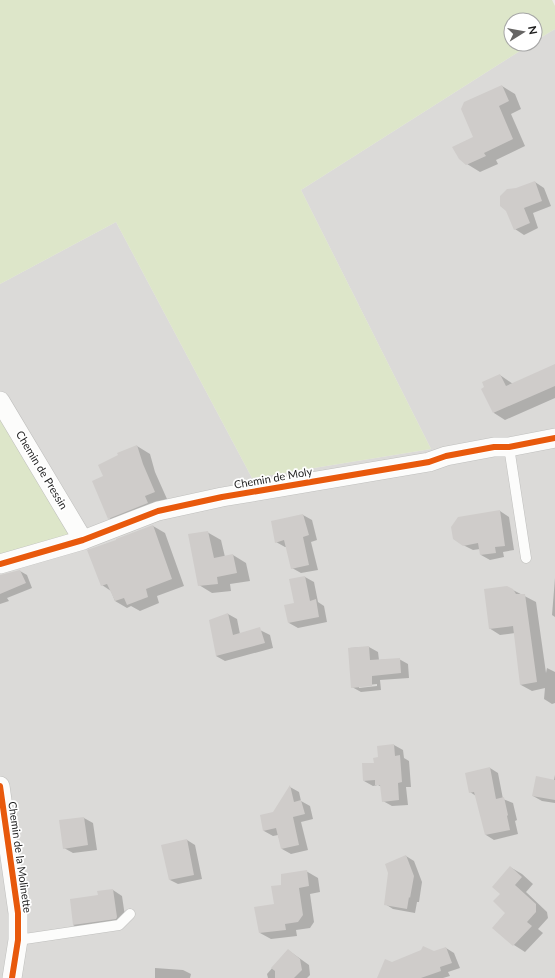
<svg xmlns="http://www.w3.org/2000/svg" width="555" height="978" font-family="Lato,sans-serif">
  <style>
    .residential { fill: #dbdad8 }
    .grass { fill: #dde6c9 }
    .shadow { fill: #0003; fill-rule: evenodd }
    .building { fill: #cfccca }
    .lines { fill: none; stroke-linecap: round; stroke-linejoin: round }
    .service-casing { stroke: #bfbfbd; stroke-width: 11 }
    .minor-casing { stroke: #bfbfbd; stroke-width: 20 }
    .service { stroke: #fcfcfb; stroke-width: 10 }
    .minor { stroke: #fcfcfb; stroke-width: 19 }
    .cycleway-casing { stroke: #fff; stroke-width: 8 }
    .cycleway { stroke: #e8590c; stroke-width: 6 }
    .labels { text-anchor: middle; stroke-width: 3.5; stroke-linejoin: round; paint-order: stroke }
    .street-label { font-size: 11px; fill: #1e1e1e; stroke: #fff }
  </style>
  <rect width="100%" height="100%" fill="#eceae7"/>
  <path class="residential" d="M555 29V978H0V284L116 222 252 478 431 449 301 190 531 44H535V41Z"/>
  <path class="grass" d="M0 0H552L555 6V29L535 41V20H511V44H531L301 190 431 449 252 478 116 222 0 284Z
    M0 417 70 536 0 555Z"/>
  <path class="shadow" d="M502 86 515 94 521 109 511 114 525 146 496 160 498 164 480 172 467 164 474 137Z
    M535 182 544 188 551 206 533 213 538 228 524 235 515 229 517 189Z
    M555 365V398L505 420 494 413 500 375 513 384Z
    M137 446 150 454 155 472 167 499 157 503 121 525 109 518 105 477Z
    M500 511 509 517 514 550 503 552 504 557 490 560 481 555 480 549 473 550 463 545Z
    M303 515 312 520 317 540 311 542 318 570 301 573 292 568 287 547H285L276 542Z
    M153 526 165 533 184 586 157 596 159 603 140 611 131 606 127 608 115 601 111 591 102 585Z
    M207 532 221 540 225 557 233 555 246 563 250 581 230 584 231 591 212 593 199 585Z
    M20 571 27 575 32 588 7 598 9 601 0 604V576Z
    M305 577 314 582 318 602 324 606 327 622 298 628 289 623Z
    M555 578V617L552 615Z
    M513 590 536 602 546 673 547 668 555 672V703L552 704 544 699 545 688 532 691 521 685 515 633 500 635 489 628Z
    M228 614 237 619 240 634 260 630 270 635 273 648 225 661 216 656Z
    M369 647 378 652 379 660 399 659 408 664 409 678 380 680 381 690 361 692 352 687 349 648ZM377 684V686L359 688V686Z
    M394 745 403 750 404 758 409 761 411 787H406L408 805 392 806 383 801 382 787 378 785 373 786 364 781 379 758 378 747Z
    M490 768 498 773 503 799 513 803 517 820 515 821 518 834 494 840 486 835 476 796 470 792Z
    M555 775V803L542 801 533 796 554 780Z
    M290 787 299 792 301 801 310 806 313 819 301 822 308 850 291 854 282 849 278 835 273 836 264 831 261 816 274 813Z
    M84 818 93 823 97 850 73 853 64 848Z
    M187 840 195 845 202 879 178 884 170 880Z
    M406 856 414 861 422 882 419 902H417L415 913 393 909 385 904Z
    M510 867 522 874 533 884 526 892 547 912 548 918 538 929 543 933 525 952 514 945 494 927 507 913 501 894Z
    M306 871 318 878 320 892 310 894 314 922 310 928 296 930 297 936 271 939 260 933 275 904 283 886 281 875Z
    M113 890 122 896 126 923 82 930 73 925 99 896 98 892Z
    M446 948 454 953 460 968 448 972 450 976 443 978H391L392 963 434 952Z
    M288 950 309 965 310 975 307 978H268L267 974Z
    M155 968 183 970 191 974 190 978H155Z"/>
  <path class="building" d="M502 85 509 101 499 106 513 139 484 153 486 156 466 165 459 159 452 147 473 137 461 109 464 102Z
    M535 181 542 201 524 208 530 223 514 230 506 211 500 206V196L507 189 516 188Z
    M555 364V386L493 413 481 389 484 387 482 382 500 374 506 386Z
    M137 445 143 464 155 492 145 496 148 503 108 519 92 481 103 476 98 465 118 455 117 453Z
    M500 510 505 546 495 547 496 553 480 555 478 543 463 546 453 539 451 527 458 517Z
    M303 514 309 535 303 537 309 565 291 569 284 540 275 543 271 521Z
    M153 525 172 579 146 589 148 597 127 605 124 598 115 601 107 584 101 586 87 550 116 540V539Z
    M208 531 214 558 233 554 237 573 217 577 218 584 198 586 188 534Z
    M20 570 26 583 0 594V575Z
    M305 576 310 601 316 599 319 617 288 623 284 605 294 603 289 579Z
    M507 586 513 589 516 594H525L537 682 520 685 513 626 489 629 484 589Z
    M228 613 233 635 260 627 265 643 216 656 209 620Z
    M369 646 370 660 400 658 401 673 372 676V686L351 688 348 648Z
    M394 744 395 756 400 755 402 782 398 783 399 800 382 802 380 785H375V780L363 781 362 763H374L373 758 378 757 377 746Z
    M490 767 496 799 504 797 508 815 507 816 510 830 485 835 474 792 469 793 465 773Z
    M536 776 555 780V800L532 796Z
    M290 785 294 802 301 800 305 814 293 817 299 845 281 849 276 828 263 831 260 815 273 812Z
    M84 817 88 845 63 849 59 820Z
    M187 839 194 875 169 880 161 845Z
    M406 855 414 876 410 898 409 897 407 909 384 905 388 873 385 864Z
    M510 866 522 877 515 885 536 904V912L527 922 532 926 513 946 492 928 505 913 493 901 500 894 492 887Z
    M307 870 309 886 299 888 303 915 298 922 285 924 286 930 259 933 254 907 274 904 271 886 281 885V874Z
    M113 889 117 917 116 919 73 925 70 899 98 895 97 891Z
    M423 946 434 951 446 947 452 963 440 967 441 971 421 978H377L385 959 392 962 421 950Z
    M288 949 300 959 302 970 294 978H275V971L271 968Z"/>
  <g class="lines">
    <defs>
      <path id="service" d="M509 447 526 558
        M18 940 119 925 130 914"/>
      <path id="minor" d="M0 401 83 540
        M0 564 83 540 158 511 222 497 429 462 446 456 494 447H509L555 438
        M0 786 18 913V940L12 978"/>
    </defs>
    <use href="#service" class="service-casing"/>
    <use href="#minor" class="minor-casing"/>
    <use href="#service" class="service"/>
    <use href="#minor" class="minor"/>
    <defs>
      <path id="cycleway" d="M0 564 83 540 158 511 222 497 429 462 446 456 494 447H509L555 438
        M0 786 18 913V940L12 978"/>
    </defs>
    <use href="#cycleway" class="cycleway-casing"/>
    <use href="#cycleway" class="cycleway"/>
  </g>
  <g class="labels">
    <g class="street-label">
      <text transform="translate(42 470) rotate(59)" y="4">Chemin de Pressin</text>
      <text transform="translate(273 478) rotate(-10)" y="4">Chemin de Moly</text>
      <text transform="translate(20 857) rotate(82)" y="4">Chemin de la Molinette</text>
    </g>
  </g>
  <g transform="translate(523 32) rotate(79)"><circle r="19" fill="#ffffff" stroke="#a5a5a5"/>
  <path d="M0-3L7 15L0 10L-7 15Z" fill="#666564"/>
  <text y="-6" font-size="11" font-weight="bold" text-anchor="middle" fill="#1e1e1e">N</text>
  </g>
</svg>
